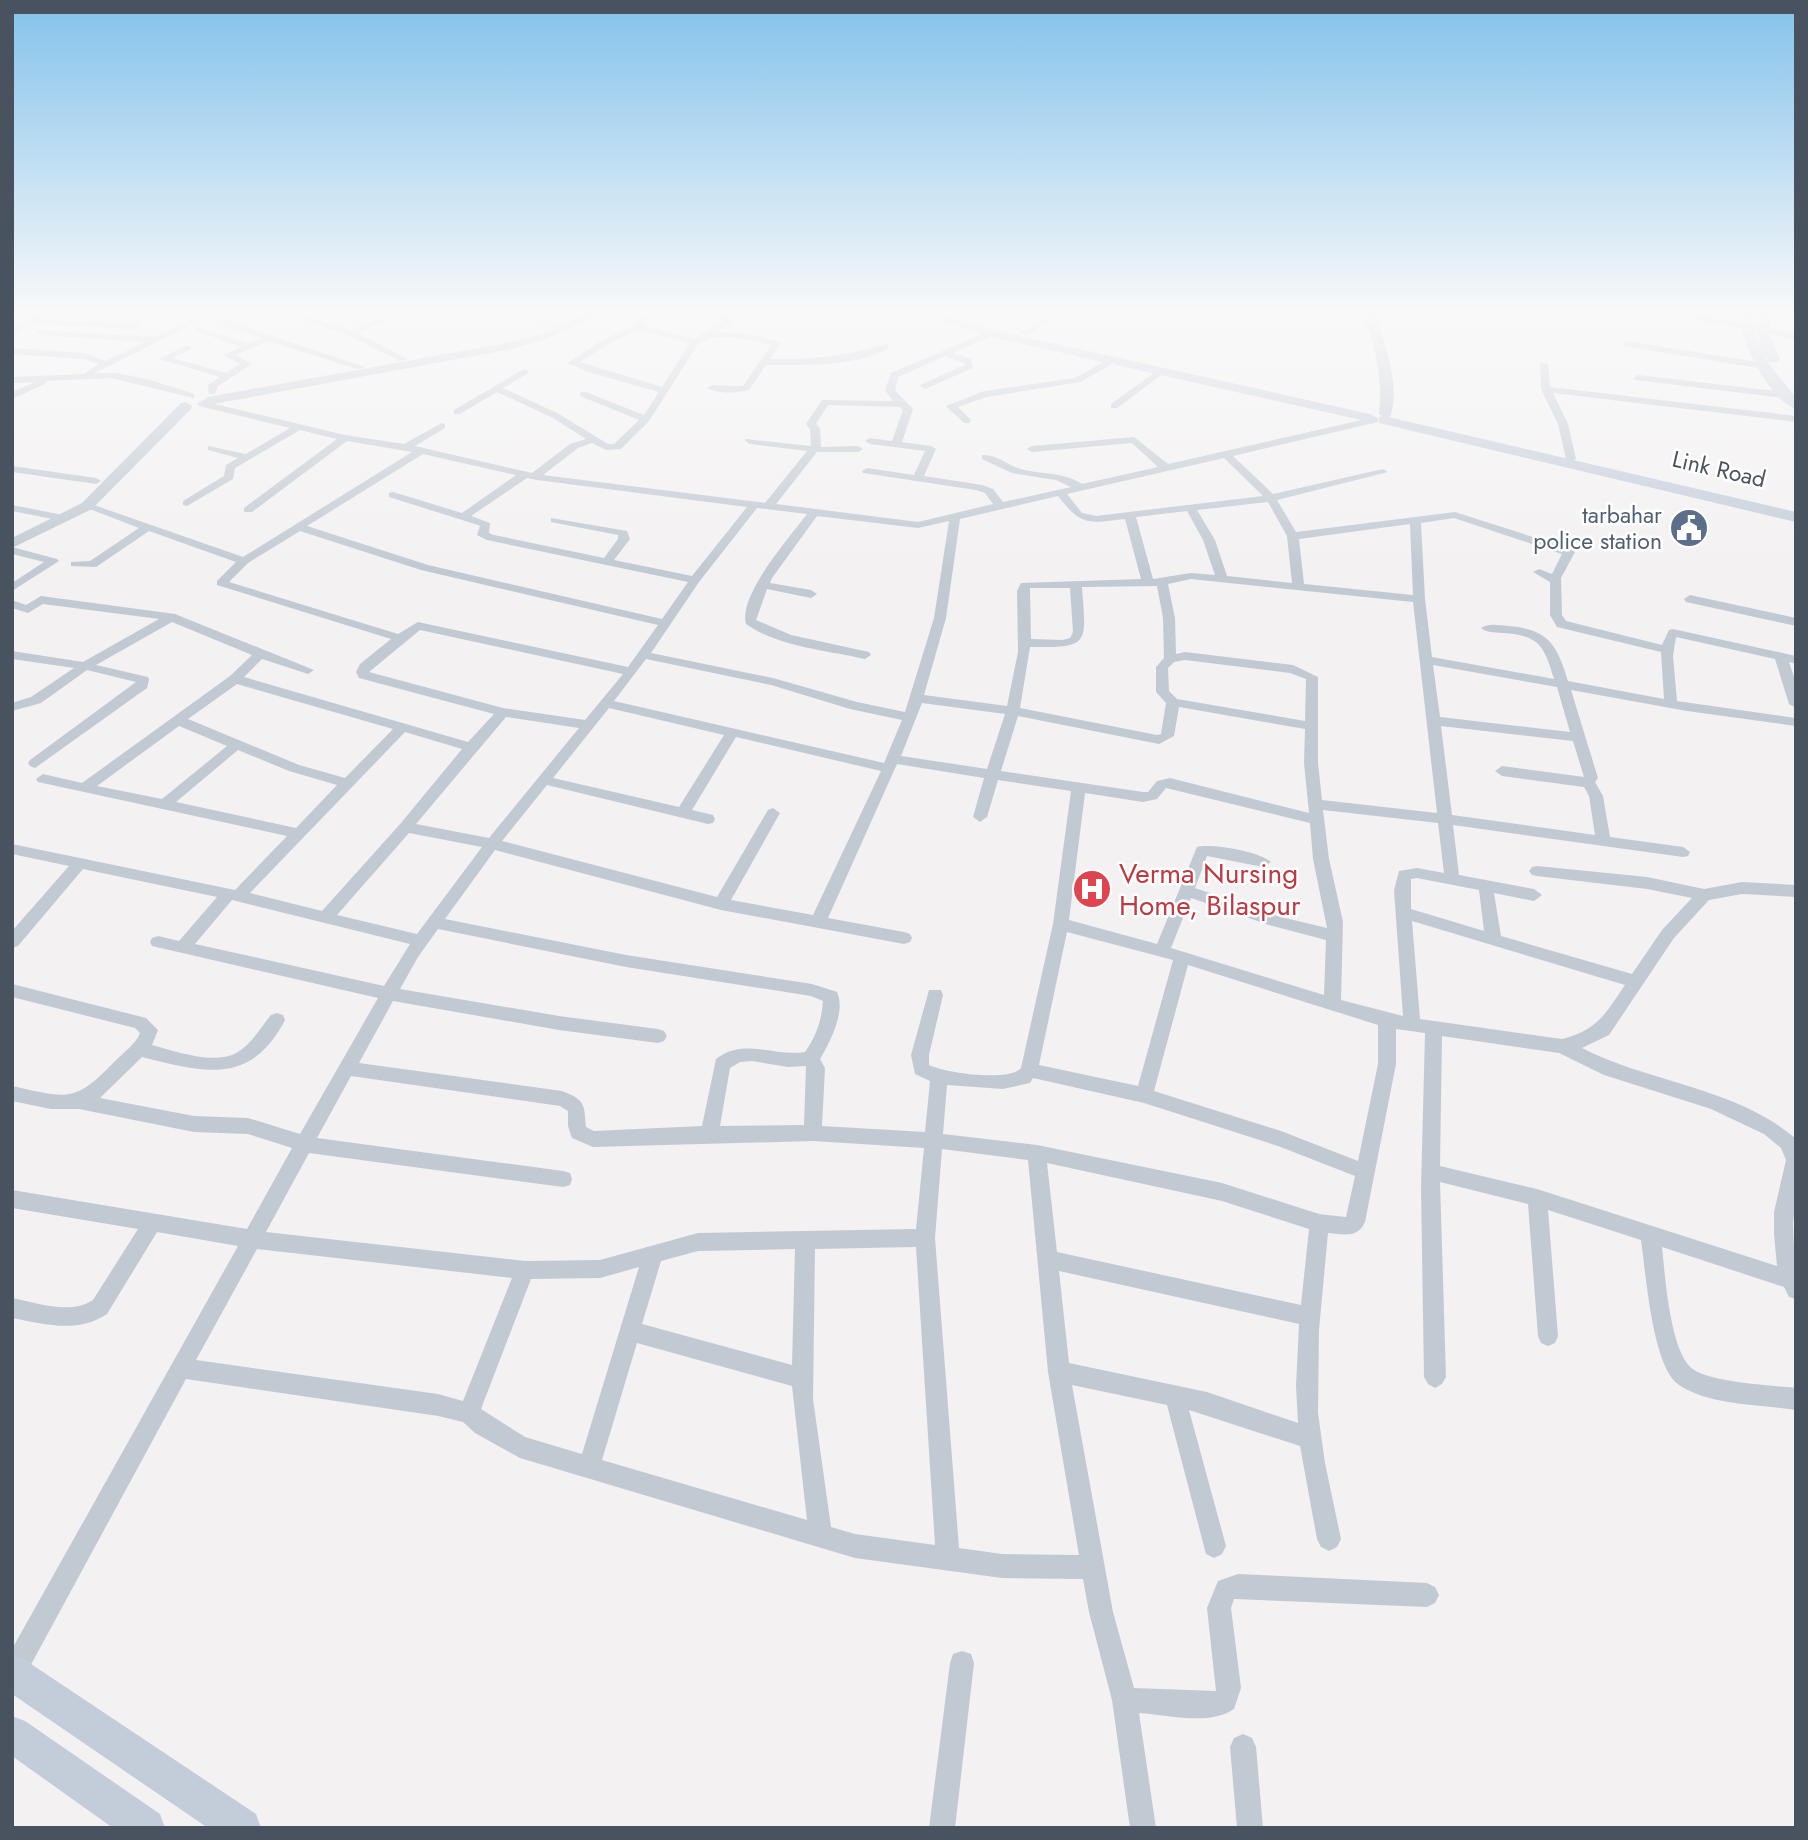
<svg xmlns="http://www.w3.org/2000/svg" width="1808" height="1840" font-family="Jost,sans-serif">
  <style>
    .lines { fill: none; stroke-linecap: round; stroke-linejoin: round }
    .minor { fill: #c1cad3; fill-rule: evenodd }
    .tertiary { fill: #c1cad3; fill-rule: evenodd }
    .secondary { fill: #c3cdda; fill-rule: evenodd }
    .labels { text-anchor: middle; stroke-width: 5; stroke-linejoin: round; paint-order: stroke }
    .far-street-label { font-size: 23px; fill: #48535f; stroke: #fff }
    .far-service-label { font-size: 23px; fill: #4e5e75; stroke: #fff; text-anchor: end }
    .health-label { font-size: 28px; fill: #be3a42; stroke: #fff; text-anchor: start }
  </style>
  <rect width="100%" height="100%" fill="#f3f1f1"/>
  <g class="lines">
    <path class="minor" d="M208 311H219L95 373C129 371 162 384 194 394V398L111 378 46 381 45 384 12 399V392L35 382 12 383V377L84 374 99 364 84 359 12 354V348L85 353 106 361 145 342 40 335 37 334V330L154 337Z
      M276 311H289L350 330 394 311H405L357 333 408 359 400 361 347 335Z
      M514 311H526L560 325 553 327Z
      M649 311H658L644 323 645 326 694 339 723 321 696 311H710L730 316 731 324 718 332 749 334 779 342 780 344 770 359C811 360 847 356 886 344L890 347C860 367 802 365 766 365L749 390C736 393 719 394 707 388L712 385 743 386 771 345C748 339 719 331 698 344L649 421 621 449 606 450 592 443 578 448 543 475 765 503 807 451 750 444 745 441 746 439 811 446 810 429 806 424 822 400 893 401 885 390 891 373 991 330 995 333 994 335 953 353 971 359 973 368 925 389 920 386 922 384 965 365 964 363 945 356 898 377 895 390 913 409 902 442 931 446 936 449 924 476 982 485 993 489 1003 502 1071 487 1056 480 1012 473 982 459V455C996 454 1006 464 1018 468 1039 475 1062 471 1082 484L1158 467 1132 443 1032 452 1027 449 1032 446 1134 437 1168 464 1375 417 1378 418V422L1233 456 1273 494 1383 469 1388 472 1277 500 1296 532 1455 512 1573 550 1575 552 1561 578 1562 615 1566 621 1662 645 1669 630 1673 629 1796 656V664L1789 662 1796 683V708L1789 704 1775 659 1676 637 1673 656 1677 701 1796 718V726L1687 711 1571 690 1598 778 1595 782 1603 796 1610 837 1683 847 1690 852 1688 856 1683 857 1453 825 1459 875 1534 889 1542 895 1534 901 1494 893 1501 936 1632 974 1662 930 1692 898 1647 889 1537 876 1532 875 1529 871 1532 867 1537 866 1647 877 1704 889 1742 882 1796 885V897L1742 894 1709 900 1674 938 1609 1035 1582 1048C1650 1083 1735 1087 1795 1138L1796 1196 1793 1223 1796 1299 1789 1297 1784 1287 1662 1247C1665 1275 1670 1355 1694 1370 1716 1383 1770 1385 1796 1388V1410C1759 1404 1711 1406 1679 1385 1652 1367 1646 1273 1641 1240L1548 1210 1558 1336 1555 1343 1548 1346 1541 1343 1538 1336 1528 1204 1440 1182 1446 1377 1442 1384 1435 1388 1428 1384 1424 1377 1421 1188 1425 1033 1396 1029V1064L1365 1222C1357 1239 1344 1234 1328 1233L1319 1330 1318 1413 1325 1463 1341 1539 1337 1547 1329 1551 1321 1547 1317 1539 1300 1446 1189 1410 1226 1546 1222 1554 1214 1558 1206 1554 1167 1405 1072 1385 1113 1612 1134 1688 1216 1691 1207 1608 1218 1581 1238 1574 1427 1583 1435 1587 1439 1595 1435 1603 1427 1607 1234 1599 1231 1608 1241 1688 1234 1709C1210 1726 1168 1715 1139 1713L1156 1828H1130L1112 1700 1089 1612 1083 1579 1002 1578 855 1558 520 1458 475 1433 463 1422 438 1416 186 1379 21 1683 12 1686V1649L238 1246 157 1232 107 1314C77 1334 45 1324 12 1318V1298C37 1303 70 1315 93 1300L138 1229 12 1208V1190L247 1229 292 1148 248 1134 194 1132 79 1109H51L12 1101V1086C68 1098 74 1104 115 1061 124 1052 136 1044 140 1033L135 1028 12 997V984L146 1018 158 1030 152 1045C175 1051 215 1066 238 1052 252 1043 261 1027 271 1015L277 1013 283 1015 285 1020C250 1087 203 1072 142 1057L100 1098 194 1116 248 1118 300 1134 378 998 152 946 150 942 152 938 158 936 179 941 217 897 83 869 18 946 12 948V931L69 866 12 854V844L235 890 287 836 38 782 36 779 43 774 82 783 230 676 252 655 172 622 96 665 148 677 149 680 147 688 35 768 30 766 28 763 30 760 136 682 87 670 41 703 12 711V703L31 697 74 668 12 659V651L83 662 159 619 43 604 28 613 12 608V600L26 605 41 596 175 614 314 670 308 674 262 659 244 677 468 742 494 714 359 678 356 672 360 664 391 639 217 585V581L236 562 149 531 96 567 71 566V562L90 561 139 528 82 506 91 504 243 557 412 452 347 441 252 512H244V508L337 439 300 430 235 468 233 479 187 506 183 505V501L224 476 226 465 238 458 208 450V446L246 454 290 428 199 406 197 404 202 401 345 435 404 444 442 423 445 424V428L415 446 532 473 570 444 586 439 553 418 497 392 460 414H454V410L524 369 529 372 527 374 503 388 559 414 608 444H614L639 420 580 396V392H586L644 415 659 392 591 373 568 363 602 340 636 324 637 320ZM638 330 690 343 662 387 580 362 608 344ZM828 405 900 407 903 410 892 441 870 438 865 441 870 444 925 451 914 475 867 468 862 471 863 473 976 490 985 493 993 504 918 522 776 504 817 452H858L863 449 858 446 821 447 820 428 816 424ZM423 454 516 475 462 513 393 492 389 493V497L478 525 480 526 477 535 487 540 688 582 662 619 428 565 307 526ZM1224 458 1263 496 1096 516 1082 513 1067 494ZM527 478 537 480 747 507 692 576 614 560 630 539 627 531 551 518V522L618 535V539L604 558 494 535 489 533 490 523 471 516ZM1058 496C1082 527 1088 523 1125 519L1141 579 1021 583 1017 591 1018 652 1007 706 924 695 946 618 960 519ZM1268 502 1287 536 1292 583 1227 576 1215 540 1197 510ZM757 508 807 514C790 537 738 595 746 624 779 647 826 650 865 659L871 655 869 652 791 635 756 620 767 589 811 598 817 594 811 590 770 583 772 578 817 516 918 528 949 521 934 618 905 712 857 702 773 678 651 653 699 582ZM1187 511 1203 540 1215 575 1191 573 1153 579 1136 517ZM1454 518 1562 554 1552 574 1539 569 1533 572 1550 582V615L1557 627 1661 652 1664 699 1568 681C1557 645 1549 629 1508 626 1498 625 1488 623 1481 628 1487 633 1494 632 1502 633 1539 635 1544 645 1554 679L1432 657 1425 599 1421 523ZM1410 524 1413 595 1304 584 1299 539ZM300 531 421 570 658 625 628 667 418 622 398 634 229 582 248 563ZM1191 579 1413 602 1437 813 1322 800 1318 763V677L1293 665 1185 652 1176 654 1175 618 1168 584ZM1157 586 1163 618 1164 658 1156 667V692L1166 703 1161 734 1157 735 1020 708 1030 647C1091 648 1086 644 1082 587ZM1030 588H1070L1073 632 1070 638 1063 640 1031 639ZM420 630 623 674 585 720 503 708 369 672ZM646 659 771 685 850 709 902 720 884 763 614 701ZM1185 660 1290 673 1306 679 1305 721 1177 699 1169 691 1168 668 1174 662ZM1433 665 1557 687 1570 732 1440 717ZM237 684 393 729 345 778 299 765 188 719ZM922 703 1005 714 987 769 901 756ZM1179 707 1305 729 1304 763 1309 813 1170 778 1157 781 1148 792H1143L1001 771 1018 716 1159 744 1174 736ZM609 708 724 735 679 807 553 778ZM506 717 579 728 489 838 416 824ZM179 726 227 746 162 799 97 786ZM1441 726 1573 741 1584 777 1502 766 1495 771 1502 776 1584 787 1589 796 1595 835 1452 815ZM405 732 462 749 401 823 322 911 250 893ZM736 737 881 771 813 915 731 900 780 813 773 808 768 810 717 897 502 841 547 785 708 824 713 823 715 819 713 815 692 810ZM238 750 289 771 337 785 296 828 176 802ZM897 764 984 778 973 817 980 822 987 817 998 780 1071 791 1053 924 1021 1068C1010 1082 945 1073 929 1065V1055L943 995 941 990H929L911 1055 915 1074 930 1081 925 1132 822 1126 825 1068 820 1059C830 1042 846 1012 837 992L812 984 626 955 445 919 495 850 721 910 904 944 910 942 912 938 910 934 904 932 828 918ZM1166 788 1310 823 1313 859 1327 928 1277 916 1195 888 1207 856 1263 867 1271 862C1261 852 1211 843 1197 847L1157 944 1069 920 1085 793 1143 802 1157 799ZM1323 810 1438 823 1444 873 1417 868 1399 871 1394 890 1403 1016 1341 1000 1343 922 1329 859ZM409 833 482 847 417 934 337 915ZM1417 878 1479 890 1484 931 1411 909V879ZM1191 898 1269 925 1326 940 1324 995 1171 948ZM232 900 410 944 384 986 195 944ZM1412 921 1625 985C1605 1014 1598 1030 1562 1039L1420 1019ZM438 929 626 967 811 996 823 1001C822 1019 816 1037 805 1052 773 1057 744 1037 716 1059L702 1126 594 1131 586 1127C584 1105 586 1100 562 1091L359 1063 393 1001 559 1030 658 1043 664 1041 667 1036 664 1031 658 1029 559 1016 400 989 418 957ZM1067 932 1173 960 1138 1086 1039 1065ZM1188 965 1378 1025V1064L1358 1161 1281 1131 1154 1091ZM1442 1036 1559 1053 1604 1075 1711 1109 1764 1134 1781 1148 1786 1160 1774 1212V1234L1777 1266 1537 1189 1440 1166ZM752 1061 788 1067 806 1066 804 1125 720 1126 730 1068 740 1062ZM351 1076 560 1106 568 1111V1126L572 1138 593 1147 813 1141 924 1148 916 1229 698 1233 600 1260 525 1261 266 1232 309 1153 563 1187 570 1185 572 1179 570 1173 563 1171 317 1138ZM1033 1078 1144 1103 1278 1146 1355 1176 1346 1217 1319 1214 1222 1183 1037 1145 943 1134 947 1085 1003 1089 1030 1083ZM942 1149 1028 1160 1048 1372 1079 1555 1002 1554 959 1548 935 1238ZM1047 1163 1222 1201 1309 1229 1301 1305 1057 1252ZM916 1247 935 1545 855 1534 831 1527 813 1399 815 1249ZM257 1249 512 1278 463 1401 438 1394 196 1360ZM795 1249 792 1365 642 1324 661 1261 698 1251ZM639 1267 582 1454 525 1437 481 1409 531 1279 600 1278ZM1059 1271 1299 1324 1296 1386 1298 1423 1207 1392 1069 1363ZM637 1343 792 1386 807 1520 602 1460Z
      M1056 311H1066L1027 335 1020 333Z
      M37 313 44 315 40 319 136 323 140 326 136 329 32 324 12 335V328Z
      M221 319 365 367 357 369 269 341 236 355 252 364 218 386 215 394H209L208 385 220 377 159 359 187 345 191 348 190 350 172 358 226 373 240 364 224 355 241 347 194 330 198 327 248 343 261 338 218 324 217 322Z
      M1764 327 1796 334V340L1761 332V328Z
      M1627 341 1764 363 1769 366 1764 369 1624 346V342Z
      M1111 358 1119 360 1080 382 986 397 958 407 970 419V423H964L946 406 984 391 1075 378Z
      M1540 362 1548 364 1550 387 1796 416V422L1553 393 1568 424 1576 459 1571 462 1566 459 1558 424 1541 389Z
      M1161 368 1166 371 1164 373 1117 408H1111V404Z
      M1638 375 1785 392 1790 395 1785 398 1635 380 1633 378Z
      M12 466 96 478 101 481 96 484 12 472Z
      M12 505 63 515 68 518 63 521 12 511Z
      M12 547 57 559 59 561 12 591V583L44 562 12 554Z
      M1690 595 1796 618V626L1686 602 1684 599Z
      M962 1651 971 1654 974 1663 955 1828H929L950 1663 953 1654Z
      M1243 1734 1252 1738 1256 1747 1263 1828H1237L1230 1747 1234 1738Z"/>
    <path class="tertiary" d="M593 311H608L546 339 511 349 208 405 202 401 208 397 511 342 538 335Z
      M1360 311H1372C1385 337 1401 389 1390 417L1385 418 1379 414C1383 379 1376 342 1360 311Z
      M1661 311H1684L1764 327 1770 330 1764 333 1667 314Z
      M1748 311 1796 314V320L1754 314Z
      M186 402 192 406 191 409 92 509 12 548V538L82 503 181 403Z"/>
    <path class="secondary" d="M914 311H933L994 330 1370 414 1377 418 1370 422 991 337Z
      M1744 311H1756L1750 322 1771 367 1796 397V409C1770 401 1745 346 1738 322Z
      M1757 311H1769L1771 339 1780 359 1778 362H1768L1766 359 1759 339Z
      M1384 416 1796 512V522L1379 423V417Z
      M12 1655 25 1660 256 1814 261 1828H208L12 1694Z
      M12 1716 25 1721 160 1814 165 1828H113L12 1756Z"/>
  </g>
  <linearGradient id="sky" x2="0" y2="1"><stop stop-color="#83c2eb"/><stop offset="0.55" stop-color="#faf9f9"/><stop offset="1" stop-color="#faf9f9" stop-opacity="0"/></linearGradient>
  <rect width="1808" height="569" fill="url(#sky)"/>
  <defs>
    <symbol id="civic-disc" viewBox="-11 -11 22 22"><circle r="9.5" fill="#5c6f8a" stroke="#fff"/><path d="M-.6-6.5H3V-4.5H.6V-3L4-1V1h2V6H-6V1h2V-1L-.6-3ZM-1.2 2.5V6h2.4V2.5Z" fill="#fff"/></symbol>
    <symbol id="hospital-disc" viewBox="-11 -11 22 22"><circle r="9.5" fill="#e0444e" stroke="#fff"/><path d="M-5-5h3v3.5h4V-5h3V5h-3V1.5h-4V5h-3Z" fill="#fff"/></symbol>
  </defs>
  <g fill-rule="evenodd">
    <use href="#civic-disc" x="1667" y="506" width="44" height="44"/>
    <use href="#hospital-disc" x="1070" y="867" width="44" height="44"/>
  </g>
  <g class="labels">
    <g class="far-street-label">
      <text transform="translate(1719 469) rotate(13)" y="8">Link Road</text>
    </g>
    <g class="far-service-label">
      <text x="1662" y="523">tarbahar<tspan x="1662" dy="26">police station</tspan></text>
    </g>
    <g class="health-label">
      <text x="1119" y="883">Verma Nursing<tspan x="1119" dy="32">Home, Bilaspur</tspan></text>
    </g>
  </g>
  <rect width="1808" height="1840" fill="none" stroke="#48535f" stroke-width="28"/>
</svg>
